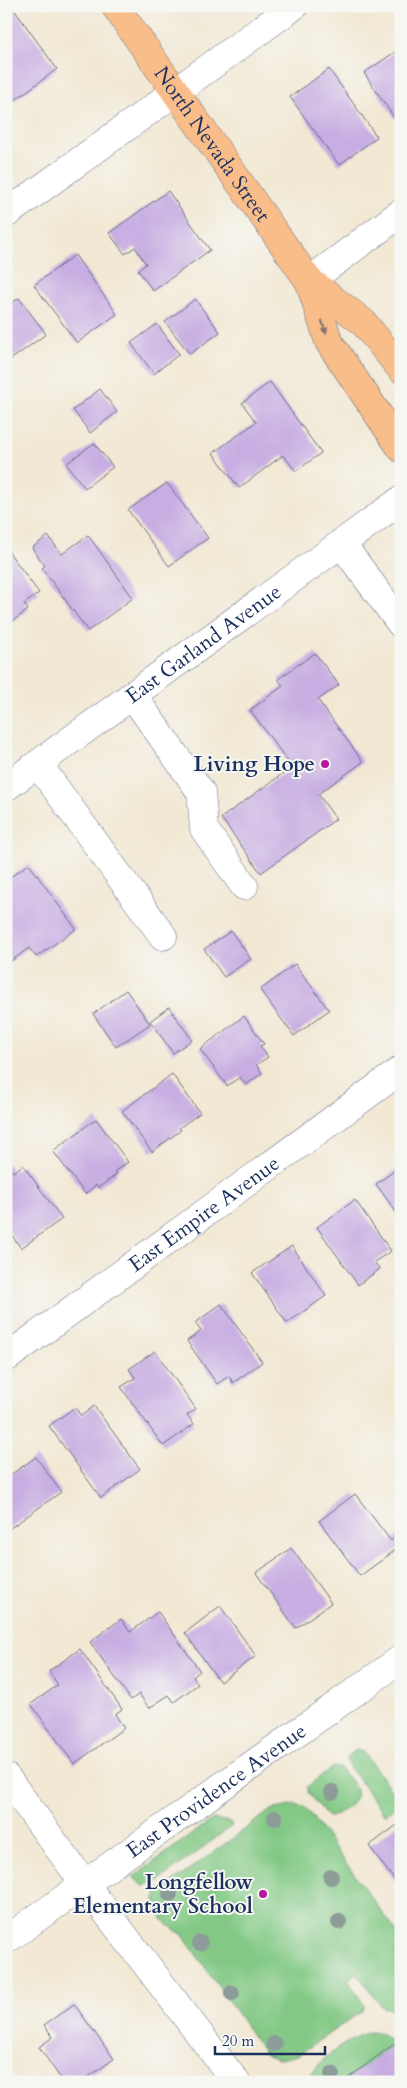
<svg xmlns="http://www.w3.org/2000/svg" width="407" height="2088" font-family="Cardo,serif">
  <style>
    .green { fill: #83c985; stroke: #4f7c72 }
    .building { fill: #c7ade2 }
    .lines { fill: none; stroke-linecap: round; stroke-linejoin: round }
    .minor-casing { stroke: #667087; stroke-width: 29 }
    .major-casing { stroke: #667087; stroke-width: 29 }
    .minor { stroke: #fff; stroke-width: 28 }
    .major { stroke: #f8bd89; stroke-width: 28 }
    .tree { fill: #8d9c99 }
    .oneway { fill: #7e6f71 }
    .poi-dot { fill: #b5179e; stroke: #f6f6f2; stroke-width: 2 }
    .labels { text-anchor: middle; stroke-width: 4; stroke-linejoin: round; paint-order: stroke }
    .street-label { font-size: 21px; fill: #1b2f5e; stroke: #f6f6f2 }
    .poi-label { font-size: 21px; font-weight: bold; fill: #1b2f5e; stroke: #f6f6f2; text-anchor: end }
  </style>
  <rect width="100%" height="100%" fill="#f6f6f2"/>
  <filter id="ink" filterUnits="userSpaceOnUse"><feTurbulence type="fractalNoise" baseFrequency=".02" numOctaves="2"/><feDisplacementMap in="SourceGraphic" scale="10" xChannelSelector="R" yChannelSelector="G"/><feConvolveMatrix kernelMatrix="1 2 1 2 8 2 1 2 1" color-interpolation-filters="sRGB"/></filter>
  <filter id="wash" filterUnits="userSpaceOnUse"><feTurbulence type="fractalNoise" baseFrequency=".0096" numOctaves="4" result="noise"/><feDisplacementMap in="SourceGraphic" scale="20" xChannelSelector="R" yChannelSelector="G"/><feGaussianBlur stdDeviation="1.12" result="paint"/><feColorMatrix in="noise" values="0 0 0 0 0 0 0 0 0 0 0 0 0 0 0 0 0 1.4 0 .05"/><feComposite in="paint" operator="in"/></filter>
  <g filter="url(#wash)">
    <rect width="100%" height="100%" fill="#f2e8d3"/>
    <path class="green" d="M356 1750 363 1752 401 1803V1814L395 1807 385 1815 348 1765 346 1758Z
      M332 1767 340 1768C352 1784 367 1793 346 1808 340 1812 335 1817 328 1817L308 1793 307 1787Z
      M295 1805 304 1807 310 1814 401 1938V2012L382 2007 357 1973 348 1980 365 2006 362 2011 298 2055 278 2059 265 2054 182 1934C167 1926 157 1917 155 1899L158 1893 271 1810Z
      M213 1819 231 1822 232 1826 154 1884 143 1886 133 1877Z
      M370 2032 381 2033 394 2044 343 2082H307C312 2063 352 2036 370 2032Z"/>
    <g id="blocks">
      <path class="building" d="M13 8 57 69 15 100 6 87V13Z
        M398 50 401 54V114L395 119 364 73Z
        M329 69 377 137 339 165 290 97Z
        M168 191 210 250 153 291 138 270 146 264 135 247 125 254 109 233Z
        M75 255 117 314 77 343 34 285Z
        M19 298 46 334 6 363V307Z
        M195 299 220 332 190 354 165 322Z
        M157 324 179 354 154 374 131 343Z
        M270 382 321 453 296 471 283 455 239 488 213 453 256 422 242 403Z
        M100 389 117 412 90 433 73 410Z
        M94 443 113 467 85 488 66 464Z
        M167 483 208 538 169 566 128 510Z
        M88 535 133 598 88 631 42 568 45 566 32 548 48 536 62 554Z
        M8 551 39 593 24 604 28 610 6 626Z
        M315 653 339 685 318 700 363 762 318 794 336 819 261 873 221 818 292 767 250 710 283 686 278 679Z
        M29 864 76 929 36 957 29 948 11 961 6 955V880Z
        M231 931 251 959 224 977 204 949Z
        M295 964 329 1010 294 1036 260 990Z
        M126 990 150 1024 116 1047 93 1014Z
        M169 1007 192 1040 173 1053 150 1021Z
        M244 1016 264 1044 260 1046 268 1057 256 1065 262 1073 246 1085 240 1077 227 1086 200 1049Z
        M172 1074 200 1113 179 1128 181 1130 152 1152 122 1111Z
        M96 1119 128 1162 115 1171 117 1174 98 1188 96 1185 85 1194 53 1151Z
        M6 1162 13 1172 23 1165 62 1219 21 1248 6 1227Z
        M401 1166V1219L376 1184Z
        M355 1200 391 1251 374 1262 380 1269 358 1285 317 1227Z
        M292 1246 326 1296 287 1323 252 1273Z
        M221 1304 262 1362 233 1383 229 1376 217 1384 187 1341 201 1331 195 1323Z
        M155 1351 196 1409 187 1415 194 1424 163 1446 121 1387 135 1378 129 1369Z
        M94 1406 140 1469 101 1498 49 1426 75 1407 81 1416Z
        M36 1457 61 1492 6 1531V1478Z
        M355 1494 391 1541 398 1535 401 1539V1546L360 1576 319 1521Z
        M291 1548 331 1603 296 1628 256 1573Z
        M220 1606 256 1656 220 1682 185 1633Z
        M158 1612 200 1671 193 1677 198 1684 174 1702 169 1695 149 1708 139 1694 131 1700 90 1642 121 1619 130 1632Z
        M80 1649 122 1709 115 1714 124 1728 74 1764 31 1704 58 1685 49 1671Z
        M401 1822V1889L369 1846Z
        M74 2004 114 2059 81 2082H63L39 2047 53 2037 44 2025Z
        M401 2039V2082H343L394 2044Z"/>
    </g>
  </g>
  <g filter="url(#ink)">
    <use href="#blocks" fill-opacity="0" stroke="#667087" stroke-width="1"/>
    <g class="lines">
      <defs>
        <g id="minor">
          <path d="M6 214 294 6"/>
          <path d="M309 281 401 213"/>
          <path d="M341 543 401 624"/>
          <path d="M133 696 201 792 204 829 244 886"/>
          <path d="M38 764 163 936"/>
          <path id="s1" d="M6 787 401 500"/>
          <path id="s2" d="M6 1358 401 1070"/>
          <path d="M6 1777 84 1883 236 2082"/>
          <path id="s3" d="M6 1940 401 1659"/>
        </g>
        <g id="major">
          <path id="s4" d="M115 6 309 281 363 322 401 369"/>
          <path d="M309 281 329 342 401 448"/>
        </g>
      </defs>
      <use href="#minor" class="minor-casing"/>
      <use href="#major" class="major-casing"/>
      <use href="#minor" class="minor"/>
      <use href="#major" class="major"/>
    </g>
    <g class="tree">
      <circle cx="332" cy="1792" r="8"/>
      <circle cx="275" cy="1818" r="8"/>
      <circle cx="331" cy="1877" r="8"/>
      <circle cx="170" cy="1894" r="8"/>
      <circle cx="339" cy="1922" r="8"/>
      <circle cx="200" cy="1943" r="8"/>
      <circle cx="232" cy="1993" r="8"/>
      <circle cx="274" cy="2044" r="8"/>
      <circle cx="332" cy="2074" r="8"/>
    </g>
    <defs><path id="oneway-solid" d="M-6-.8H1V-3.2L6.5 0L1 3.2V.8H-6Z" transform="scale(1.25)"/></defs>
    <use class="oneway" href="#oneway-solid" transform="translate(324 327) rotate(72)"/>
  </g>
  <g class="poi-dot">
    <circle cx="325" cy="764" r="5"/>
    <circle cx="263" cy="1894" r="5"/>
  </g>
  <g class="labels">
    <g class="street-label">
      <text dy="7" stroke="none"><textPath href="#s4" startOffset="169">North Nevada Street</textPath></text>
      <text dy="7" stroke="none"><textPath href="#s1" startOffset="244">East Garland Avenue</textPath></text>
      <text dy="7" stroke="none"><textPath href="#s2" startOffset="245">East Empire Avenue</textPath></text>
      <text dy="7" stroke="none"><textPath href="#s3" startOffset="258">East Providence Avenue</textPath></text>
    </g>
    <g class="poi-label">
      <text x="315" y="771">Living Hope</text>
      <text x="253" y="1889">Longfellow<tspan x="253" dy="24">Elementary School</tspan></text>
    </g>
  </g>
  <rect width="407" height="2088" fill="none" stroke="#f6f6f2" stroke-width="25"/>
  <path d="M215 2046v8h110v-8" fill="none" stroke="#1b2f5e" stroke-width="2.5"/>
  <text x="222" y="2046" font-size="15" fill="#1b2f5e" stroke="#f6f6f2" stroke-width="4" paint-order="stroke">20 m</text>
</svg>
